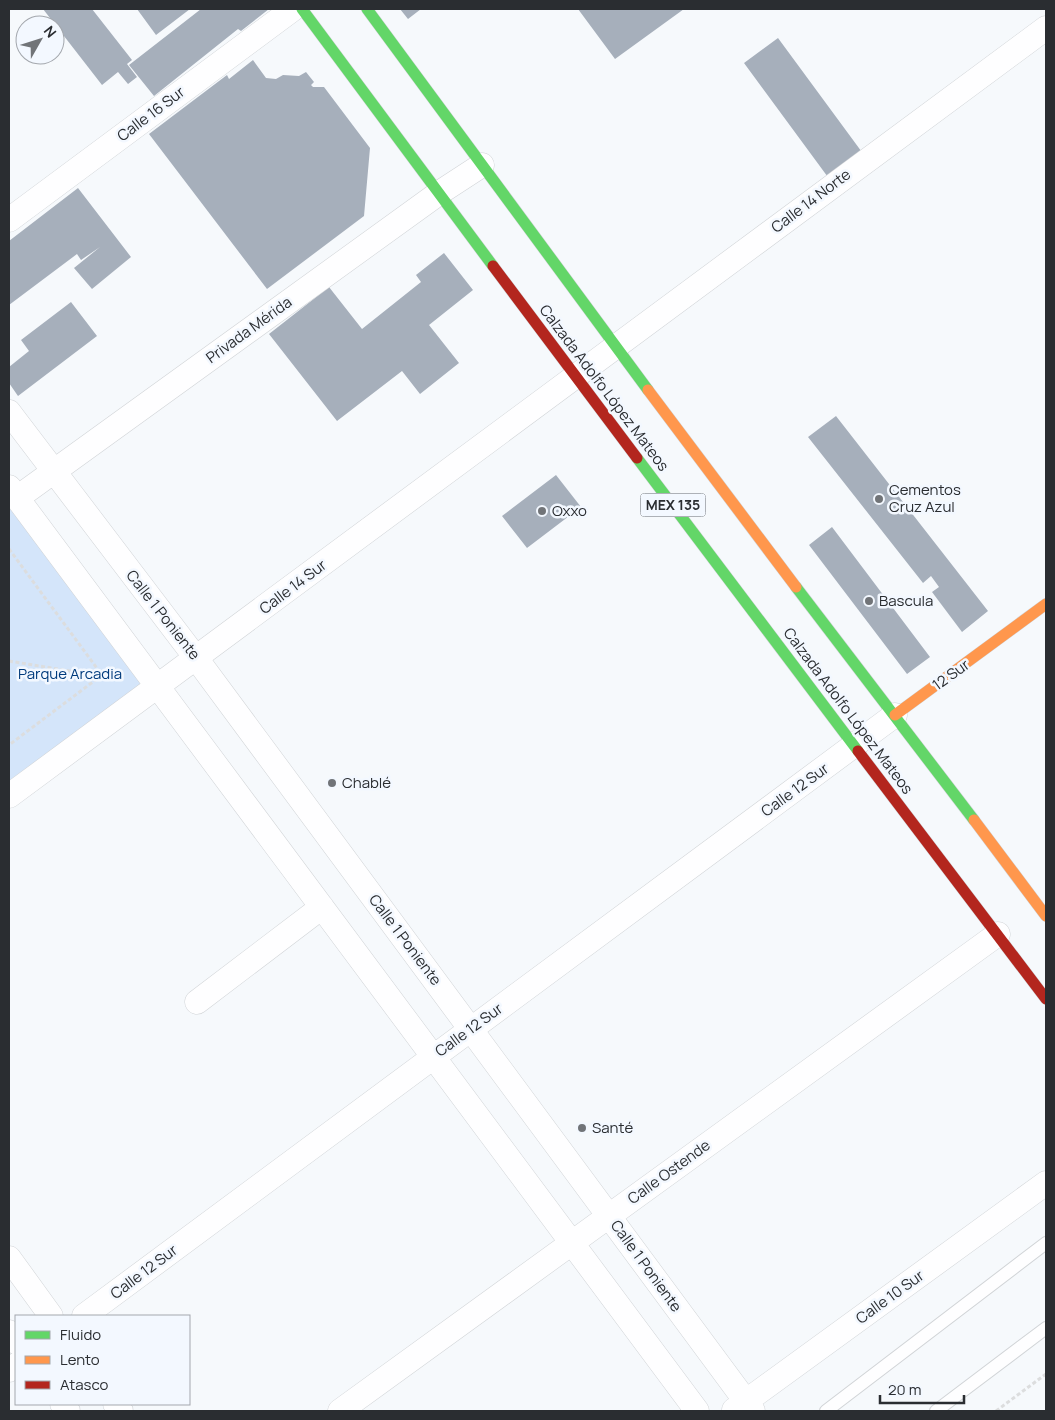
<svg xmlns="http://www.w3.org/2000/svg" width="1055" height="1420" font-family="Manrope,sans-serif">
  <style>
    .green { fill: #d4e5fa }
    .building { fill: #a6afbb }
    .lines { fill: none; stroke-linecap: round; stroke-linejoin: round }
    .lane-casing { stroke: #d1d4d7; stroke-width: 14 }
    .street-casing { stroke: #d1d4d7; stroke-width: 25 }
    .fast-casing { stroke: #d1d4d7; stroke-width: 12 }
    .slow-casing { stroke: #d1d4d7; stroke-width: 12 }
    .jam-casing { stroke: #d1d4d7; stroke-width: 12 }
    .path { stroke: #dcddde; stroke-width: 3; stroke-dasharray: 4 2.5; stroke-linecap: butt }
    .lane { stroke: #fefeff; stroke-width: 12 }
    .street { stroke: #fefeff; stroke-width: 24 }
    .fast { stroke: #63d668; stroke-width: 11 }
    .slow { stroke: #ff974d; stroke-width: 11 }
    .jam { stroke: #b3261e; stroke-width: 11 }
    .poi-dot { fill: #717478; stroke: #f3f8ff; stroke-width: 2 }
    .labels { text-anchor: middle; stroke-width: 5; stroke-linejoin: round; paint-order: stroke }
    .shield { fill: #f3f8ff; stroke: #666a6f; stroke-width: 1 }
    .shield-label { font-size: 14px; font-weight: bold; fill: #2a2d31 }
    .street-label { font-size: 15px; fill: #2a2d31; stroke: #f3f8ff }
    .poi-label { font-size: 15px; fill: #2a2d31; stroke: #f3f8ff; text-anchor: start }
    .park-label { font-size: 15px; fill: #003b7d; stroke: #f3f8ff }
  </style>
  <rect width="100%" height="100%" fill="#f6f9fc"/>
  <path class="green" d="M9 486 158 687 9 796Z"/>
  <path class="building" d="M43 9H92L132 60 127 64 137 77 128 84 118 72 102 85Z
    M137 9H190L156 35Z
    M201 9H269L241 31 238 29 154 96 129 65Z
    M400 9H421L408 19Z
    M578 9H684L615 59Z
    M778 38 867 159 833 184 744 63Z
    M253 60 266 78 276 79 283 75 299 76 306 72 314 82 311 85 313 87H324L370 148 364 216 267 289 149 134 227 75 229 79Z
    M78 188 131 257 92 289 74 268 100 247 81 260 77 254 9 305V241Z
    M444 253 473 290 429 325 459 363 420 394 402 371 337 421 269 334 329 287 362 329 421 282 416 275Z
    M71 302 97 336 18 396 9 383V367L29 351 21 340Z
    M836 416 988 611 962 632 932 592 939 587 931 576 923 583 808 437Z
    M556 475 581 507 527 548 502 516Z
    M832 527 930 657 907 674 809 545Z"/>
  <g class="lines">
    <defs>
      <path id="lane" d="M826 1411 1046 1243
        M936 1411 1046 1328"/>
      <path id="street" d="M9 220 293 9
        M9 412 196 658 753 1411
        M9 487 697 1411
        M17 498 439 193 482 165
        M9 796 1046 28
        M197 1002 322 907
        M9 1258 51 1316
        M84 1316 895 715
        M9 1332 16 1342
        M9 1370 16 1365
        M62 1404 68 1411
        M115 1404 121 1411
        M734 1410 1046 1183
        M340 1411 998 934"/>
      <path id="fast" d="M302 9 493 266
        M367 9 648 390
        M637 458 858 751
        M796 587 974 820"/>
      <path id="slow" d="M648 390 796 587
        M895 715 1046 604
        M974 820 1046 916"/>
      <path id="jam" d="M493 266 637 458
        M858 751 1046 999"/>
    </defs>
    <use href="#lane" class="lane-casing"/>
    <use href="#street" class="street-casing"/>
    <use href="#fast" class="fast-casing"/>
    <use href="#slow" class="slow-casing"/>
    <use href="#jam" class="jam-casing"/>
    <path class="path" d="M9 549 102 675 9 745
      M9 661 118 679
      M996 1411 1046 1374"/>
    <use href="#lane" class="lane"/>
    <use href="#street" class="street"/>
    <use href="#fast" class="fast"/>
    <use href="#slow" class="slow"/>
    <use href="#jam" class="jam"/>
  </g>
  <g class="poi-dot">
    <circle cx="879" cy="499" r="5"/>
    <circle cx="542" cy="511" r="5"/>
    <circle cx="869" cy="601" r="5"/>
    <circle cx="332" cy="783" r="5"/>
    <circle cx="582" cy="1128" r="5"/>
  </g>
  <g class="labels">
    <rect class="shield" x="640.5" y="493.5" width="65" height="23" rx="4"/>
    <g class="shield-label">
      <text x="673" y="510">MEX 135</text>
    </g>
    <g class="street-label">
      <text transform="translate(151 114) rotate(-37)" y="5">Calle 16 Sur</text>
      <text transform="translate(811 201) rotate(-37)" y="5">Calle 14 Norte</text>
      <text transform="translate(249 330) rotate(-36)" y="5">Privada Mérida</text>
      <text transform="translate(604 388) rotate(53)" y="5">Calzada Adolfo López Mateos</text>
      <text transform="translate(293 587) rotate(-37)" y="5">Calle 14 Sur</text>
      <text transform="translate(163 615) rotate(52)" y="5">Calle 1 Poniente</text>
      <text transform="translate(951 675) rotate(-36)" y="5">12 Sur</text>
      <text transform="translate(848 711) rotate(53)" y="5">Calzada Adolfo López Mateos</text>
      <text transform="translate(795 790) rotate(-36)" y="5">Calle 12 Sur</text>
      <text transform="translate(405 940) rotate(53)" y="5">Calle 1 Poniente</text>
      <text transform="translate(469 1030) rotate(-36)" y="5">Calle 12 Sur</text>
      <text transform="translate(669 1172) rotate(-36)" y="5">Calle Ostende</text>
      <text transform="translate(646 1266) rotate(54)" y="5">Calle 1 Poniente</text>
      <text transform="translate(144 1272) rotate(-37)" y="5">Calle 12 Sur</text>
      <text transform="translate(890 1297) rotate(-36)" y="5">Calle 10 Sur</text>
    </g>
    <g class="poi-label">
      <text x="889" y="495">Cementos<tspan x="889" dy="17">Cruz Azul</tspan></text>
      <text x="552" y="516">Oxxo</text>
      <text x="879" y="606">Bascula</text>
      <text x="342" y="788">Chablé</text>
      <text x="592" y="1133">Santé</text>
    </g>
    <g class="park-label">
      <text x="70" y="679">Parque Arcadia</text>
    </g>
  </g>
  <rect width="1055" height="1420" fill="none" stroke="#2a2d31" stroke-width="20"/>
  <rect x="15" y="1315" width="175" height="90" fill="#f3f8ff" stroke="#a3a7ad"/>
  <rect x="25" y="1331" width="25" height="8" fill="#63d668" stroke="#a3a7ad"/>
  <text x="60" y="1340" font-size="15" fill="#2a2d31">Fluido</text>
  <rect x="25" y="1356" width="25" height="8" fill="#ff974d" stroke="#a3a7ad"/>
  <text x="60" y="1365" font-size="15" fill="#2a2d31">Lento</text>
  <rect x="25" y="1381" width="25" height="8" fill="#b3261e" stroke="#a3a7ad"/>
  <text x="60" y="1390" font-size="15" fill="#2a2d31">Atasco</text>
  <g transform="translate(40 40) rotate(51)"><circle r="24" fill="#f3f8ff" stroke="#a3a7ad"/>
  <path d="M0-4L9 19L0 12L-9 19Z" fill="#717478"/>
  <text y="-8" font-size="14" font-weight="bold" text-anchor="middle" fill="#2a2d31">N</text>
  </g>
  <path d="M880 1395v8h84v-8" fill="none" stroke="#2a2d31" stroke-width="2.5"/>
  <text x="888" y="1395" font-size="15" fill="#2a2d31" stroke="#f3f8ff" stroke-width="4" paint-order="stroke">20 m</text>
</svg>
